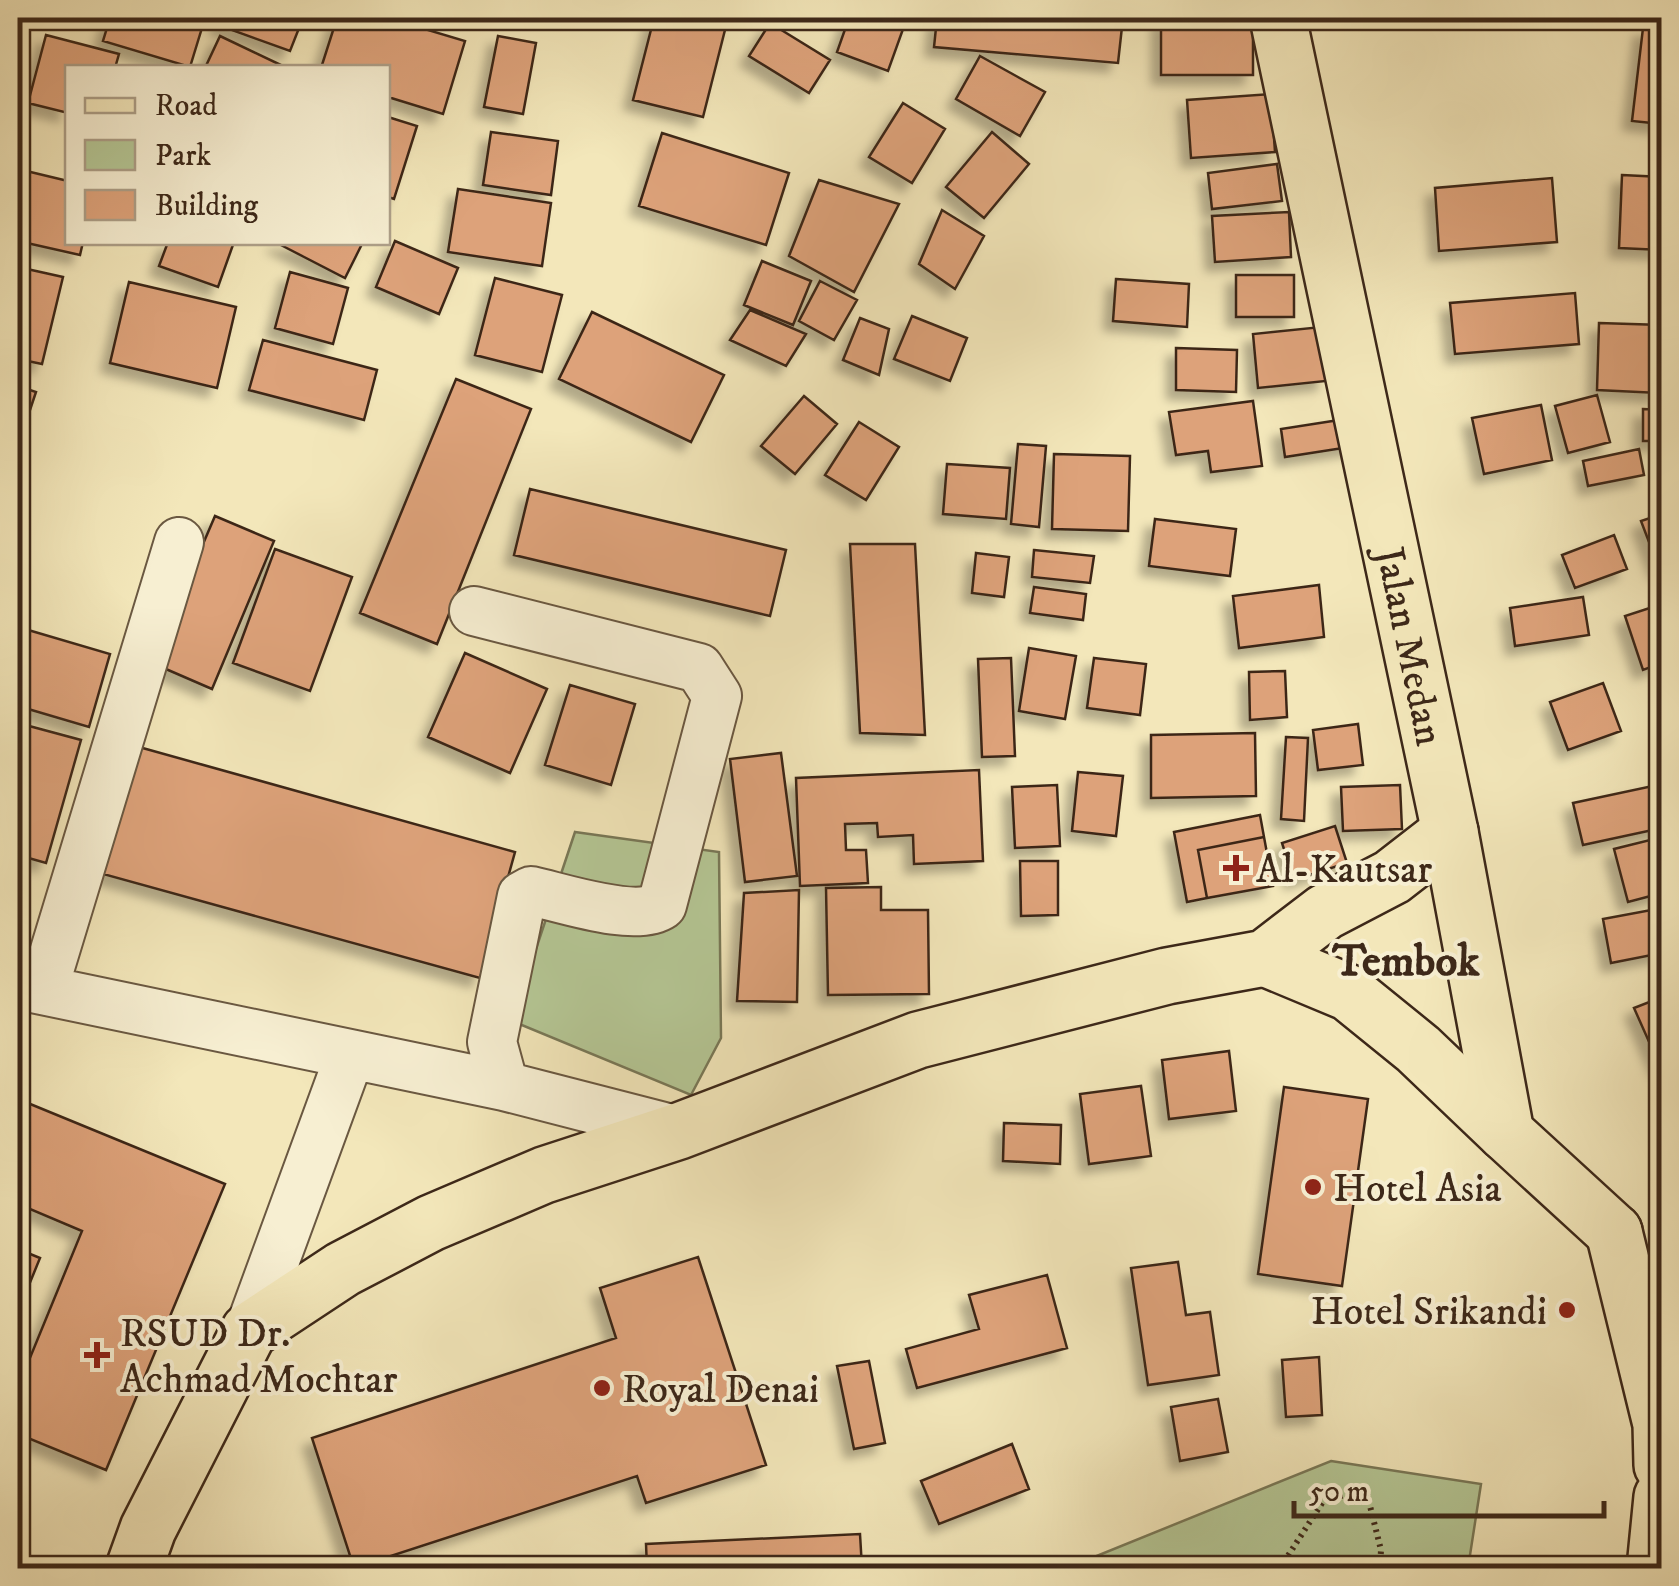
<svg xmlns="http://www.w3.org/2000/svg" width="1679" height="1586" font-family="'IM FELL DW Pica',serif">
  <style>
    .green { fill: #b5c795; stroke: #797857; stroke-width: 2.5 }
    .building { fill: #dda27a; stroke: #3d2819; stroke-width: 2.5; filter: url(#shadow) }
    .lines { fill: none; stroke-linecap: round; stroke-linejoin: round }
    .minor-casing { stroke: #6a5841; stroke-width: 52 }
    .major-casing { stroke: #3d2819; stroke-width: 60 }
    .path { stroke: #3d2819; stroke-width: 6; stroke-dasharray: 2.5 5; stroke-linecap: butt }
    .minor { stroke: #f7efd2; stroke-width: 48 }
    .major { stroke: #f3e7ba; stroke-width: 55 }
    .poi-dot { fill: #8f2418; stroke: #f7efd2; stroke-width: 4 }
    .labels { text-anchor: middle; stroke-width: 8; stroke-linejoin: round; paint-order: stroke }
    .street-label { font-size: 40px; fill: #3d2819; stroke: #f7efd2 }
    .poi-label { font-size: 40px; fill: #3d2819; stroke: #f7efd2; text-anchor: start }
    .quarter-label { font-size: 45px; font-weight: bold; fill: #3d2819; stroke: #f7efd2 }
  </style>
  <defs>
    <filter id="shadow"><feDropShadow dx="-9" dy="9" stdDeviation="5" flood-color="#0004"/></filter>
  </defs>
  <rect width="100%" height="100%" fill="#f3e7ba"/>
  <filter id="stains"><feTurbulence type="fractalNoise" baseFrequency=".002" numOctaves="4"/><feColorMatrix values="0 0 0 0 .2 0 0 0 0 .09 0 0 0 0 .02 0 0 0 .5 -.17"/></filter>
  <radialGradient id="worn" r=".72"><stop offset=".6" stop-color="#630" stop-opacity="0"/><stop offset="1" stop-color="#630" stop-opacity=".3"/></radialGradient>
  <path class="green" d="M575 832 719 852 721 1038 691 1095 512 1021Z
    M1331 1461 1481 1484 1468 1568H1067Z"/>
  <path class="building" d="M110 18H205L190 67 103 41Z
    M220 18H303L290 51 218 25Z
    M337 18H388L465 41 443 114 388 97V68H321Z
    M654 18H728L703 117 633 100Z
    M849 18H907L888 71 837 52Z
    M937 18H1123L1118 63 934 47Z
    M1161 18H1253V75H1161Z
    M770 23 830 60 809 93 749 56Z
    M1643 28 1662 30V124L1632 121Z
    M46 35 119 54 115 68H68V113L28 103Z
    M220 36 285 67 205 68Z
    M498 36 536 43 523 114 484 107Z
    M980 56 1045 92 1020 136 956 99Z
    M1271 94 1275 152 1191 158 1187 100Z
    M903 103 945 129 912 183 869 157Z
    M388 117 417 126 394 199 388 197Z
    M491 132 558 141 551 195 483 185Z
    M992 132 1029 164 984 218 946 187Z
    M662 133 789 173 766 245 639 206Z
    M1277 164 1282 201 1212 209 1208 173Z
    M18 169 68 181V242H83L80 255 18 241Z
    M1622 175 1662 177V250L1619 248Z
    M1552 178 1557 242 1439 251 1435 188Z
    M819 180 899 204 854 292 789 256Z
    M458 189 551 203 542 266 448 252Z
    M942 210 984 236 955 289 919 264Z
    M1289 212 1291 257 1215 262 1212 216Z
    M395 241 458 268 439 314 376 287Z
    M168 242H234L218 287 159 266Z
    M275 242H363L345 278Z
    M762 261 811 281 793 325 744 305Z
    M18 267 63 277 42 364 18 359Z
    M290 272 348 288 333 344 275 328Z
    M1236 275H1294V317H1236Z
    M495 278 562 295 542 372 475 355Z
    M1116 279 1189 284 1187 327 1113 321Z
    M820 281 857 300 834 340 799 321Z
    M129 282 236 307 217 388 110 363Z
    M1575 293 1579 344 1455 354 1450 303Z
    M750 310 806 334 786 366 730 340Z
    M592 312 724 375 691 442 559 379Z
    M912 316 967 338 950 381 894 359Z
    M860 318 889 329 879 375 843 360Z
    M1599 323 1662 325 1659 393 1597 390Z
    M1321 327 1326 381 1258 388 1253 334Z
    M263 340 377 370 364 420 249 390Z
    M1176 348 1237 350 1236 392 1176 390Z
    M456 379 531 409 437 644 360 613Z
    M18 386 36 392 18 446Z
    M1597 395 1610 442 1568 453 1555 406Z
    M804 396 837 424 795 474 761 446Z
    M1253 401 1262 466 1211 472 1208 451 1176 455 1169 412Z
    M1541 405 1552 460 1484 474 1472 418Z
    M1643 409 1662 410V441H1643Z
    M1352 418 1356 446 1285 457 1281 429Z
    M859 422 899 447 866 500 825 475Z
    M1018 444 1046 446 1039 527 1011 524Z
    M1639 449 1644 475 1588 486 1583 461Z
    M1054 454 1130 456 1128 531 1052 529Z
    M947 464 1010 468 1006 519 943 514Z
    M530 489 786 550 770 616 514 555Z
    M1662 514V570L1660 571 1641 521Z
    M215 516 274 541 212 689 152 663Z
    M1155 519 1236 529 1230 576 1149 566Z
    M1614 535 1627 569 1575 588 1562 555Z
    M850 544H915L925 735 860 733Z
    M275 549 352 577 310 691 233 663Z
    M1034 550 1094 556 1090 583 1032 577Z
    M976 553 1009 557 1004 597 972 593Z
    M1319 585 1324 637 1239 648 1233 596Z
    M1034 587 1086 594 1083 620 1030 613Z
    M1583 597 1589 635 1515 646 1510 608Z
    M1662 604V663L1643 670 1625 616Z
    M18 627 110 654 89 727 18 706Z
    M1029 648 1076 656 1065 719 1019 711Z
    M465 653 547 689 510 773 428 737Z
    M1011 658 1015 756 982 757 978 659Z
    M1094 658 1146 664 1140 715 1087 708Z
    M1285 671 1287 717 1250 720 1249 672Z
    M1603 683 1621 731 1568 750 1550 702Z
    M570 685 635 704 611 785 545 765Z
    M18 723 81 740 46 863 18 855Z
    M1358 724 1363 765 1318 770 1313 730Z
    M1255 733 1256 796 1151 798V735Z
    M1286 737 1308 738 1304 821 1281 819Z
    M139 747 515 852 480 978 103 874Z
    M781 753 797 876 745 882 730 759Z
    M979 770 983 861 914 864 913 835 878 837 877 823 845 824 846 850H866L868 883 800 886 796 778Z
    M1078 772 1123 776 1116 836 1072 831Z
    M1662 784V828L1583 845 1573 803Z
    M1057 785 1060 846 1015 848 1012 787Z
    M1400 785 1402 829 1343 831 1341 787Z
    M1260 815 1264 837 1198 850 1207 898 1187 902 1174 832Z
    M1335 826 1347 863 1294 880 1282 843Z
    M1264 837 1273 886 1207 898 1198 850Z
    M1662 837V893L1628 902 1614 849Z
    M1020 861H1058V915L1021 916Z
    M881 887V910H928L929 994 828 995 826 888Z
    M799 890 797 1002 737 1001 744 893Z
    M1662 908V953L1611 963 1603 919Z
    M1662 997V1071L1634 1008Z
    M1229 1051 1236 1111 1169 1119 1162 1060Z
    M1141 1086 1151 1156 1089 1164 1080 1094Z
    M1284 1087 1368 1099 1342 1286 1258 1274Z
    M18 1099 225 1184 106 1470 18 1434V1387L82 1231 18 1204Z
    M1004 1123 1061 1125 1060 1164 1003 1161Z
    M18 1249 40 1258 18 1312Z
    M698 1257 766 1465 646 1503 637 1476 354 1568 312 1438 616 1338 600 1288Z
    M1178 1262 1186 1315 1210 1312 1219 1375 1148 1385 1131 1268Z
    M1047 1275 1067 1348 917 1388 906 1349 979 1329 969 1295Z
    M1319 1357 1322 1415 1286 1417 1282 1360Z
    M869 1361 885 1443 854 1449 837 1366Z
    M1218 1399 1228 1452 1180 1461 1171 1407Z
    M1012 1444 1029 1489 939 1524 921 1481Z
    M860 1534 862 1568H647L646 1544Z"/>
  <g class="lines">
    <defs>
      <path id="minor" d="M474 611 699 668 717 696 662 905C636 923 563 898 531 891L522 896 492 1042 504 1086
        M18 985 504 1086 679 1131
        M43 990 179 542
        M249 1331 350 1055"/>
      <g id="major">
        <path id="s1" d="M1278 18 1450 832 1506 1133 1614 1232"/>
        <path d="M1265 958 1349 993 1418 1049 1506 1133"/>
        <path d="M1614 1232 1661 1424 1662 1465"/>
        <path d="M134 1568 148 1529 249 1331 343 1269 431 1223 544 1175 679 1131 918 1040 1167 976 1265 958 1325 912 1392 877 1450 832"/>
        <path d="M1655 1568 1662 1497"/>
      </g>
    </defs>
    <use href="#minor" class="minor-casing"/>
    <use href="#major" class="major-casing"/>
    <path class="path" d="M1280 1568 1324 1500 1366 1490 1381 1550 1380 1568"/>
    <use href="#minor" class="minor"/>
    <use href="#major" class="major"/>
  </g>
  <g class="poi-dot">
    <path d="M1231 853h10v10h10v10h-10v10h-10v-10h-10v-10h10z"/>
    <circle cx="1313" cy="1187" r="10"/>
    <circle cx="1567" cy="1310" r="10"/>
    <path d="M92 1340h10v10h10v10h-10v10h-10v-10h-10v-10h10z"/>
    <circle cx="602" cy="1388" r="10"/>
  </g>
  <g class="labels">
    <g class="street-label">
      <text dy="14" stroke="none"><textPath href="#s1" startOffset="642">Jalan Medan</textPath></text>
    </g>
    <g class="poi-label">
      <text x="1256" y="882">Al-Kautsar</text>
      <text x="1333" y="1201">Hotel Asia</text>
      <text x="1547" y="1324" text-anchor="end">Hotel Srikandi</text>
      <text x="120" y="1346">RSUD Dr.<tspan x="120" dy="46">Achmad Mochtar</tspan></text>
      <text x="622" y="1402">Royal Denai</text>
    </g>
    <g class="quarter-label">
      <text x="1406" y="975">Tembok</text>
    </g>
  </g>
  <rect width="1679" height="1586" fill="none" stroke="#f3e7ba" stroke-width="60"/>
  <rect x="20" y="20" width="1639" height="1546" fill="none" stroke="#3d2819" stroke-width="5"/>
  <rect x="30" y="30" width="1619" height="1526" fill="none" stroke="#3d2819" stroke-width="2.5"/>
  <rect x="65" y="65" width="325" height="180" fill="#f7efd2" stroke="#ad9f88" stroke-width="2.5"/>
  <rect x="85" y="98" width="50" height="15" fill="#f3e7ba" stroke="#ad9f88" stroke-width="2.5"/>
  <text x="155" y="115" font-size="30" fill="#3d2819">Road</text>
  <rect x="85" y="140" width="50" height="30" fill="#b5c795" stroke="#ad9f88" stroke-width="2.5"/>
  <text x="155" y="165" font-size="30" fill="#3d2819">Park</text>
  <rect x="85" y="190" width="50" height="30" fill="#dda27a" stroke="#ad9f88" stroke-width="2.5"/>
  <text x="155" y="215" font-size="30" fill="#3d2819">Building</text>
  <path d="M1294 1501v15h310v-15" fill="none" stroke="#3d2819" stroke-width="5"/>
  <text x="1309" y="1501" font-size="30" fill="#3d2819" stroke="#f7efd2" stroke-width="8" paint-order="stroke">50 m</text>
  <rect width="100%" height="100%" filter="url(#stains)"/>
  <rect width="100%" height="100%" fill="url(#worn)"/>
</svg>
